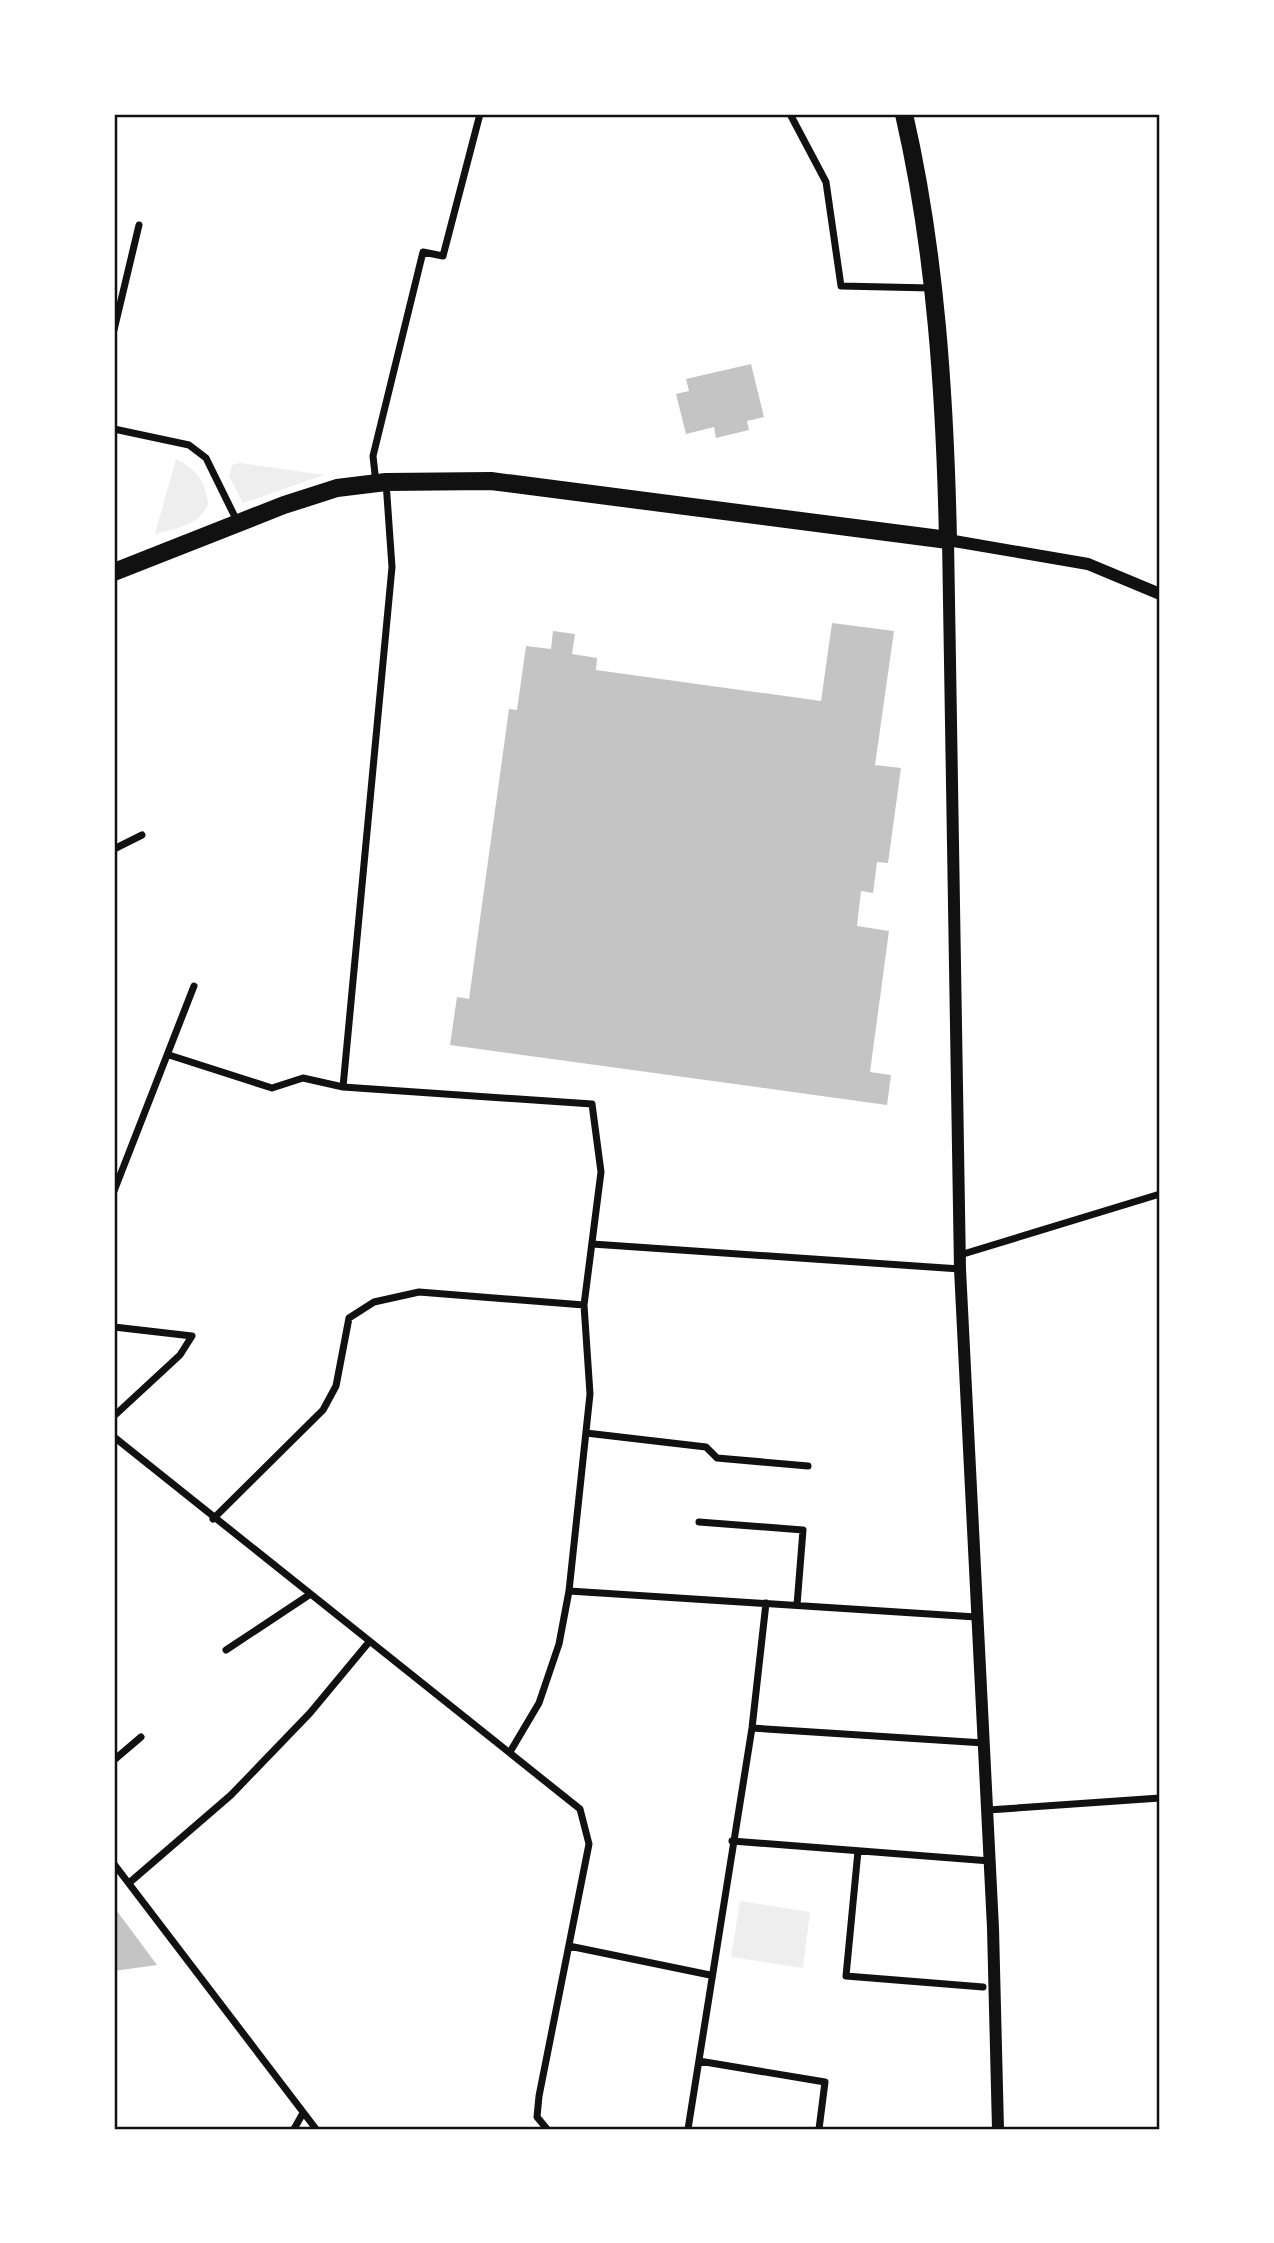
<svg xmlns="http://www.w3.org/2000/svg" width="1274" height="2243" font-family="'Titillium Web',sans-serif">
  <style>
    .green { fill: #eee }
    .building { fill: #c4c4c4 }
    .lines { fill: none; stroke-linecap: round; stroke-linejoin: round }
    .minor { stroke: #111; stroke-width: 7 }
    .tertiary { stroke: #111; stroke-width: 12 }
    .primary { stroke: #111; stroke-width: 18 }
    .neatline { fill: none; stroke: #111; stroke-width: 2.5 }
  </style>
  <rect width="100%" height="100%" fill="#fff"/>
  <path class="green" d="M176 459C196 469 206 481 208 504 199 526 176 528 155 534Z
    M240 463 324 475 243 503 229 476 232 465Z
    M740 1901 810 1912 803 1968 731 1957Z"/>
  <path class="building" d="M751 364 764 417 747 421 749 430 716 438 714 427 686 434 676 394 689 391 686 379Z
    M832 623 894 631 875 765 901 768 888 863 877 862 873 893 861 891 857 926 889 931 870 1072 891 1075 887 1105 450 1045 457 997 469 999 509 709 517 710 526 646 551 649 553 631 575 634 572 654 597 658 596 670 821 701Z
    M114 1907 157 1965 114 1971Z"/>
  <g class="lines">
    <path class="minor" d="M790 114 826 182 841 286 931 288
      M114 330 139 225
      M114 429 189 445 206 458 237 521
      M386 482 392 567 343 1087 592 1104 601 1172 584 1305 590 1394 569 1591 559 1644 539 1703 510 1752
      M376 483 373 456 423 252 443 256 480 114
      M114 849 142 835
      M169 1055 272 1088 303 1078 343 1087
      M114 1191 194 986
      M592 1244 960 1269
      M960 1255 1160 1194
      M114 1327 192 1336 180 1355 114 1416
      M586 1433 706 1447 717 1458 808 1466
      M114 1437 580 1809 589 1844 539 2096 537 2117 547 2129
      M213 1519 323 1410 336 1386 349 1318 374 1302 419 1292 584 1305
      M699 1522 803 1530 797 1605
      M569 1591 976 1617
      M226 1650 309 1595
      M752 1728 984 1743
      M114 1760 141 1737
      M988 1810 1160 1798
      M732 1841 990 1861
      M858 1851 846 1976 983 1987
      M114 1864 316 2129
      M129 1883 231 1795 310 1713 369 1642
      M569 1946 710 1975
      M699 2061 825 2082 819 2129
      M294 2129 303 2113
      M688 2129 752 1728 766 1603"/>
    <path class="tertiary" d="M998 2129 993 1928 960 1269 948 540 1088 564 1160 594"/>
    <path class="primary" d="M114 572 284 505 337 488 386 482 491 481 948 540C945 398 936 253 904 114"/>
  </g>
  <rect width="1274" height="2243" fill="none" stroke="#ffffff" stroke-width="231"/>
  <rect x="116" y="116" width="1042" height="2012" class="neatline"/>
</svg>
